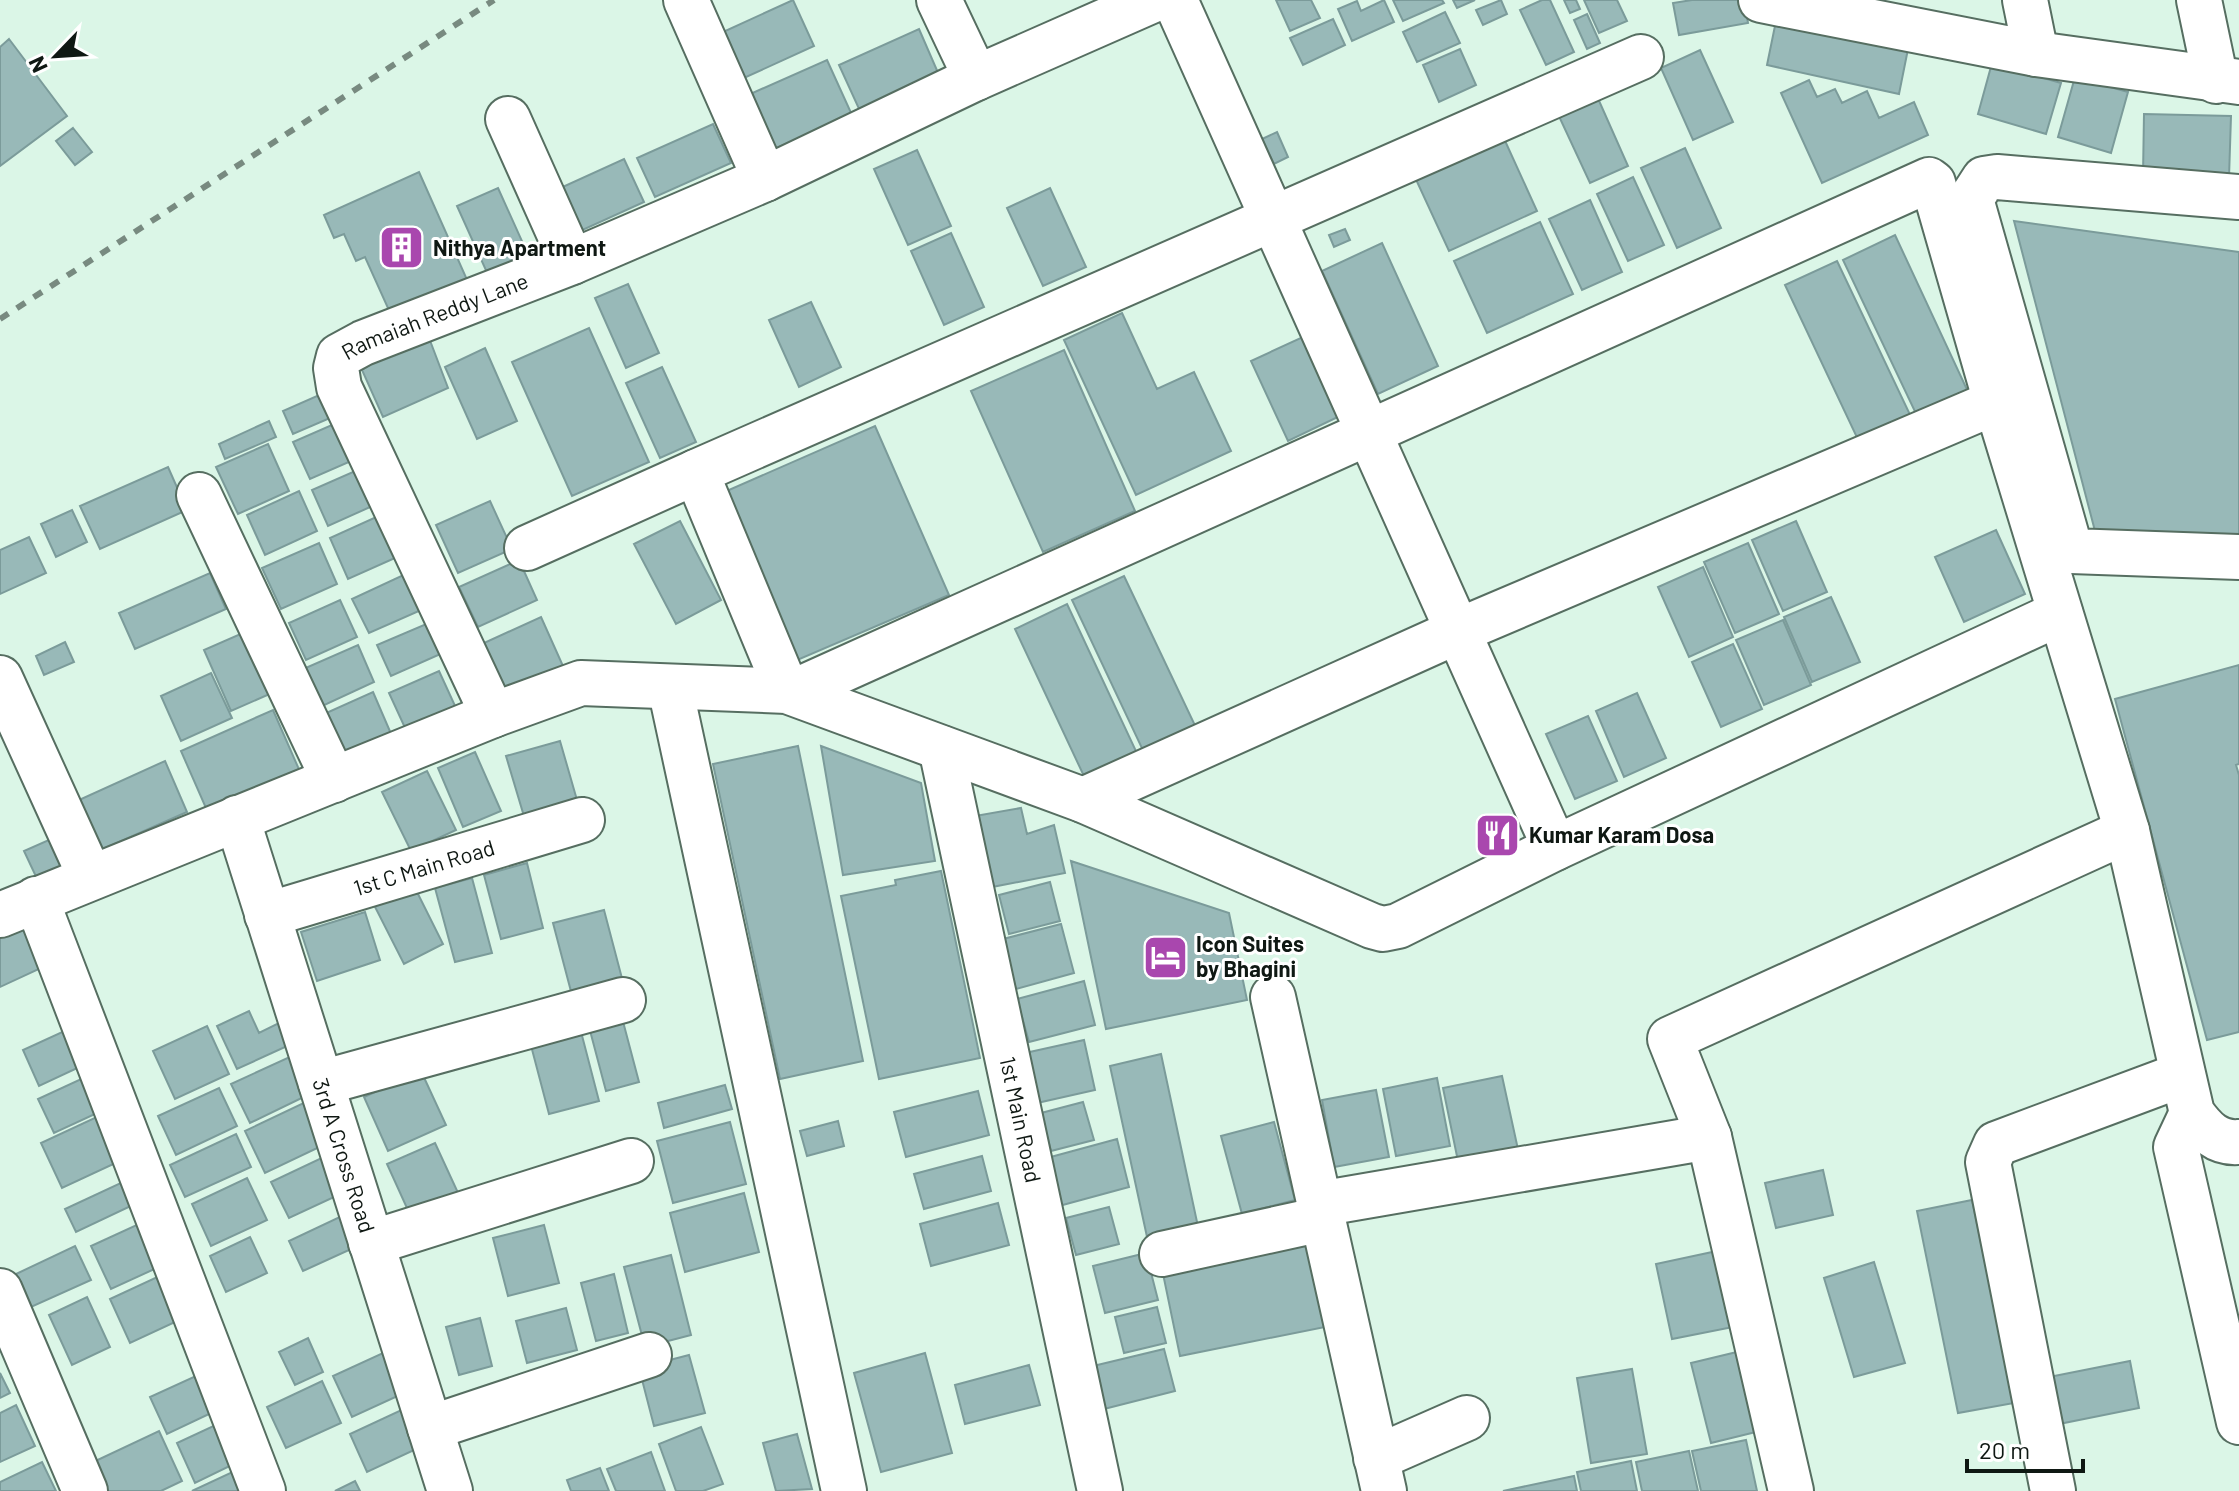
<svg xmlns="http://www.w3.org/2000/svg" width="2239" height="1491" font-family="Barlow,sans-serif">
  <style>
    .building { fill: #98b9b8; stroke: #7b9b9a; stroke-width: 2 }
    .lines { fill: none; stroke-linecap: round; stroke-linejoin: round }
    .minor-casing { stroke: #566e61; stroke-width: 48 }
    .minor { stroke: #fff; stroke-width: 44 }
    .rail { stroke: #788a80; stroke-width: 6; stroke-dasharray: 10 10; stroke-linecap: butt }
    .labels { text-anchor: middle; stroke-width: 6; stroke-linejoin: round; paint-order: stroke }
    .poi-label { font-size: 22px; font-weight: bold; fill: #0f1813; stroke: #fff; text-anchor: start }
    .street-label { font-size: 22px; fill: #0f1813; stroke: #fff }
  </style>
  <rect width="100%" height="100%" fill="#dbf6e7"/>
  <path class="building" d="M793 0 814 46 744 78 723 32Z
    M1276 0H1311L1320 18 1290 31Z
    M1384 0 1394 22 1352 41 1338 9 1357 1 1361 11Z
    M1393 0H1442L1444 3 1403 21Z
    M1453 0H1475L1457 8Z
    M1501 0 1507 14 1483 25 1476 10Z
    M1542 0H1550L1574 52 1546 65 1520 10Z
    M1564 0H1576L1580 9 1570 13Z
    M1584 0H1617L1627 21 1599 33Z
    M1692 0H1744L1748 23 1679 35 1673 3Z
    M1445 12 1460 43 1417 62 1403 32Z
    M1587 14 1600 43 1587 49 1574 20Z
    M1333 19 1345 45 1303 65 1290 38Z
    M1776 21 1908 49 1899 94 1767 65Z
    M919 29 939 75 860 111 839 65Z
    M9 39 67 116 0 166V47Z
    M1460 49 1476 85 1439 102 1423 65Z
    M1700 50 1733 122 1693 140 1661 68Z
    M827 60 852 115 772 150 748 95Z
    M1992 63 2061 83 2046 134 1978 114Z
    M2075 77 2128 92 2111 153 2058 137Z
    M1809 80 1817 97 1835 89 1842 103 1867 91 1879 118 1914 102 1928 135 1822 183 1781 93Z
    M1596 94 1628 166 1590 183 1557 112Z
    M2144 114 2231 116 2229 178 2143 176Z
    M713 124 731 163 655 197 637 158Z
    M73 128 92 152 75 165 56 141Z
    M1277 132 1288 157 1274 164 1262 139Z
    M1501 132 1537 211 1449 251 1413 173Z
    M1685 148 1721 228 1677 248 1641 168Z
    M917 150 951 226 908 245 874 169Z
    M624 159 644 202 576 233 556 190Z
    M419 172 468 282 392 317 365 257 356 261 344 234 334 238 324 215Z
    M1633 177 1664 245 1628 261 1597 194Z
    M498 188 530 259 489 277 457 206Z
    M1050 188 1086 267 1043 286 1007 208Z
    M1590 200 1622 272 1582 290 1549 219Z
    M2014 221 2239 252V539L2095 531Z
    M1540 222 1573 294 1487 333 1454 261Z
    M1345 229 1350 240 1334 247 1329 235Z
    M951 233 984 307 944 325 911 251Z
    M1895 235 1970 396 1919 420 1843 260Z
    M1382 243 1438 366 1378 394 1322 271Z
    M1837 261 1913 421 1861 446 1785 285Z
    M628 284 659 353 626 368 595 298Z
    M811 302 841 367 799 387 769 320Z
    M1122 313 1157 389 1194 372 1231 451 1136 495 1064 340Z
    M589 328 649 462 572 496 512 362Z
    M426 330 448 388 383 417 362 370Z
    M1305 336 1342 415 1288 441 1251 361Z
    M485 348 517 421 477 439 445 367Z
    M1064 350 1135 511 1043 552 971 391Z
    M662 367 696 442 660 458 626 383Z
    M326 392 337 415 293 434 283 411Z
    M269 421 276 437 225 459 219 444Z
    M341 421 358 458 310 479 293 442Z
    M875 426 949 595 795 661 722 493Z
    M268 444 289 491 238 514 216 467Z
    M168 467 187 510 100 549 80 506Z
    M362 468 379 503 328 526 312 490Z
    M299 491 317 531 265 555 247 515Z
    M490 501 512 549 458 573 436 525Z
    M72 510 87 542 56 557 41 524Z
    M385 513 404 554 348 579 330 538Z
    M680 521 721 600 676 624 634 544Z
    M1796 521 1827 592 1783 611 1752 540Z
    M1996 530 2025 594 1964 622 1935 557Z
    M29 537 46 573 0 594V550Z
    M319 543 337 584 281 609 262 568Z
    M1748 543 1779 614 1735 633 1704 562Z
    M519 560 537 600 478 627 459 587Z
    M1703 567 1733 637 1689 657 1658 587Z
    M412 571 428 607 369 633 352 599Z
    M210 573 226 609 135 649 119 613Z
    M1124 576 1200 736 1148 761 1072 600Z
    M1831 597 1860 662 1812 682 1784 617Z
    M340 600 357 637 306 660 289 623Z
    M1067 604 1142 764 1090 789 1015 629Z
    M541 617 567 675 510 701 484 643Z
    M1783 620 1811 685 1764 705 1736 640Z
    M431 622 445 652 391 676 377 645Z
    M245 632 272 693 231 711 204 650Z
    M65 642 74 662 44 675 36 656Z
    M1733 644 1762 709 1721 727 1692 662Z
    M358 645 374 682 318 708 301 670Z
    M2239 665V764L2236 765 2239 775V1032L2207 1040 2115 699Z
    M439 671 456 708 406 730 389 693Z
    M211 673 232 718 181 741 161 696Z
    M373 692 392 736 343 758 324 714Z
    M1637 693 1666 758 1624 777 1596 711Z
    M273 710 301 774 209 815 181 751Z
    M1588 716 1617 781 1575 799 1546 734Z
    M560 741 579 807 526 823 506 756Z
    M798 746 863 1061 780 1079 713 764Z
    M821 746 921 783 935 861 843 875Z
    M475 752 501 811 463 827 438 768Z
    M165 761 187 812 101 850 79 800Z
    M427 771 456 830 411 851 382 792Z
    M1021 808 1027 834 1054 825 1065 873 992 887 975 816Z
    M51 839 65 871 39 883 24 851Z
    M1071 861 1229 913 1247 1000 1106 1029Z
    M527 863 543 928 501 939 484 875Z
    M941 871 980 1058 879 1079 841 896 896 885 895 880Z
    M472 878 492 953 455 962 435 888Z
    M411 880 443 944 404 964 371 899Z
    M1050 882 1060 921 1009 934 999 895Z
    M604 910 624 986 573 999 553 923Z
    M365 912 380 960 317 981 301 932Z
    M36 918 56 961 0 987V935Z
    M1061 924 1074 973 1016 989 1003 939Z
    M1084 981 1095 1025 1029 1042 1017 999Z
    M249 1011 259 1033 285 1020 296 1042 237 1069 217 1026Z
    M621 1014 639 1082 606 1091 588 1023Z
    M579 1024 599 1101 549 1114 529 1038Z
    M207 1026 229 1074 175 1099 153 1051Z
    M71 1028 88 1063 39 1086 23 1050Z
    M1084 1040 1095 1090 1037 1103 1025 1053Z
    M1161 1054 1200 1236 1149 1246 1110 1066Z
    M294 1055 312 1093 250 1123 231 1084Z
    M421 1071 446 1125 388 1151 364 1097Z
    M92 1074 108 1108 54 1133 38 1099Z
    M1502 1076 1519 1154 1459 1166 1443 1088Z
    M1437 1078 1450 1146 1396 1156 1383 1089Z
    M725 1085 732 1109 664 1128 658 1103Z
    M219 1088 237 1126 176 1155 158 1116Z
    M1376 1090 1389 1157 1334 1167 1322 1100Z
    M978 1091 989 1135 906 1157 894 1112Z
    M312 1099 332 1141 265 1173 245 1131Z
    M1083 1102 1094 1140 1051 1151 1041 1113Z
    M101 1115 122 1160 62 1188 41 1143Z
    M838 1121 844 1146 807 1156 800 1131Z
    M730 1122 746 1184 673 1203 657 1141Z
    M1274 1122 1295 1200 1242 1214 1221 1136Z
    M236 1134 251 1167 185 1197 170 1165Z
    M1117 1139 1129 1187 1059 1206 1047 1158Z
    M435 1143 459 1195 411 1217 387 1164Z
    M330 1154 347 1191 289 1218 271 1182Z
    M982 1156 991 1191 924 1209 914 1174Z
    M1823 1170 1833 1215 1776 1228 1765 1183Z
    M247 1178 267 1220 211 1246 192 1204Z
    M125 1181 135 1204 76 1232 65 1209Z
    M744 1193 759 1252 685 1272 670 1213Z
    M1972 1200 2014 1403 1958 1413 1917 1211Z
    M998 1203 1009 1245 931 1266 920 1224Z
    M1109 1207 1119 1244 1076 1255 1066 1218Z
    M346 1214 360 1245 303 1271 289 1241Z
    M141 1223 161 1266 111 1289 91 1246Z
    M544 1225 559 1283 508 1296 493 1238Z
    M1312 1234 1330 1326 1180 1356 1161 1264Z
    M250 1237 267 1273 226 1292 210 1256Z
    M75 1246 91 1280 31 1307 16 1274Z
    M1717 1251 1733 1327 1672 1339 1656 1264Z
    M1146 1253 1158 1300 1105 1313 1093 1266Z
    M671 1255 691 1335 645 1347 624 1267Z
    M1874 1262 1905 1363 1854 1377 1824 1278Z
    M168 1272 188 1316 130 1343 110 1299Z
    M614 1274 628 1333 596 1341 581 1283Z
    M87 1297 110 1347 72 1365 49 1315Z
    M1157 1307 1166 1343 1124 1353 1115 1317Z
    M566 1308 577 1350 527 1363 516 1321Z
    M480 1318 492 1366 459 1375 446 1327Z
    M308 1338 323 1372 295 1385 279 1352Z
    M1164 1349 1175 1391 1100 1410 1089 1367Z
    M1741 1351 1760 1431 1711 1443 1691 1363Z
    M383 1353 402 1394 352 1417 333 1376Z
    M925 1353 952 1453 881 1472 854 1373Z
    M689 1355 705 1413 654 1426 639 1368Z
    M2130 1361 2139 1408 2059 1424 2049 1377Z
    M1029 1365 1040 1405 965 1424 955 1385Z
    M1632 1369 1647 1454 1591 1463 1577 1378Z
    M209 1370 226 1406 167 1434 150 1397Z
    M0 1373 10 1393 0 1398Z
    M322 1381 341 1423 286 1448 267 1407Z
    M16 1405 35 1446 0 1462V1413Z
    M410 1406 427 1444 367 1472 350 1434Z
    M222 1422 240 1461 195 1483 177 1443Z
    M701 1427 723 1484 703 1491H676L659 1444Z
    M159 1431 182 1481 161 1491H101L89 1464Z
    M797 1434 812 1489 776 1491 763 1443Z
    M1746 1440 1757 1491H1701L1692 1451Z
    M1689 1451 1698 1491H1642L1636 1462Z
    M651 1452 665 1491H616L607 1469Z
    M1631 1461 1637 1491H1581L1577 1472Z
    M42 1462 56 1491H0V1482Z
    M241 1468 251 1491H192Z
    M600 1468 609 1491H571L567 1480Z
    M1574 1476 1577 1491H1503Z
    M355 1481 360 1491H335Z"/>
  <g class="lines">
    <defs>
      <g id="minor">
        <path d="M686 0 765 179"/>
        <path d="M939 0 976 78"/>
        <path d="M1175 0 1555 848"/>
        <path d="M1761 0 2036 54 2025 0"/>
        <path d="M2199 0 2216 81"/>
        <path d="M2036 54 2239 82"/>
        <path d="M1641 57 696 472 787 691 800 689 1929 180 1933 183 1996 402 2127 831 2192 1113C2204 1130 2217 1144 2239 1142"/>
        <path d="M508 119 572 262"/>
        <path d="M2239 197 1997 177 1984 179 1971 199 2071 551 2239 557"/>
        <path d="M199 495 334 780"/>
        <path d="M527 548 696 472"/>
        <path d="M0 678 90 876"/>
        <path d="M670 687 844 1491"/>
        <path id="s1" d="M493 715 339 387 336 368 339 356 363 343 572 262 765 179 976 78 1153 0"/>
        <path id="s2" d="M941 748 1100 1491"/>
        <path d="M1083 800 1458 631 1996 402"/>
        <path id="s3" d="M237 818 450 1491"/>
        <path d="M36 899 263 1491"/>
        <path d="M0 915 493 715 581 683 787 691 1083 800 1372 926 1383 929 1398 926 1555 848 2060 613"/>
        <path id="s4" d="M267 915 582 820"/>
        <path d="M1273 997 1384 1491"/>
        <path d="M321 1083 623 1000"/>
        <path d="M2192 1113 2176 1147 2239 1422"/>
        <path d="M1319 1204 1709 1137"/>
        <path d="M371 1243 631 1161"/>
        <path d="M1162 1254 1322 1219"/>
        <path d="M0 1291 85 1491"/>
        <path d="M430 1428 649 1355"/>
        <path d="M1376 1458 1467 1418"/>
        <path d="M1791 1491 1709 1137 1670 1039 2127 831"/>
        <path d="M2053 1491 1988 1162 1996 1144 2181 1075"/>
      </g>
    </defs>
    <use href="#minor" class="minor-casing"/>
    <use href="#minor" class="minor"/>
    <path class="rail" d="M0 319 494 0"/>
  </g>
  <defs>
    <symbol id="building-square" viewBox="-11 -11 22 22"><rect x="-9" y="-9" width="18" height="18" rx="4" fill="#a947ae" stroke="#fff"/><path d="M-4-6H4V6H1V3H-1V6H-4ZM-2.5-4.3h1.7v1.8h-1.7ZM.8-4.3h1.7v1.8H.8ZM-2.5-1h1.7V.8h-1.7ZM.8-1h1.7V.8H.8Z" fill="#fff"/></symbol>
    <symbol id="restaurant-square" viewBox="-11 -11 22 22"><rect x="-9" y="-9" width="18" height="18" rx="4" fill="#a947ae" stroke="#fff"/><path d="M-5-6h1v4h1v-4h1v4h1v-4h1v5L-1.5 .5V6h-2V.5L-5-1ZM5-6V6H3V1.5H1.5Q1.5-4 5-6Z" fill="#fff"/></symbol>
    <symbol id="hotel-square" viewBox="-11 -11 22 22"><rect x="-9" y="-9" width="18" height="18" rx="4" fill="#a947ae" stroke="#fff"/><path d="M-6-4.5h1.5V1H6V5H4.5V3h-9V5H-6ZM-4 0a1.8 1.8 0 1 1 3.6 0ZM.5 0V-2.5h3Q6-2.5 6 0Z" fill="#fff"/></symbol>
  </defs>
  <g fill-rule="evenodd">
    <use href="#building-square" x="376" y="222" width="51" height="51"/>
    <use href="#restaurant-square" x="1472" y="810" width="51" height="51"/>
    <use href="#hotel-square" x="1140" y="932" width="51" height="51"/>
  </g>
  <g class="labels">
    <g class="poi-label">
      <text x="433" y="256">Nithya Apartment</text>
      <text x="1529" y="843">Kumar Karam Dosa</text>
      <text x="1196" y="952">Icon Suites<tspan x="1196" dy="25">by Bhagini</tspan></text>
    </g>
    <g class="street-label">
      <text dy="8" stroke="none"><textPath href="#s1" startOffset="498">Ramaiah Reddy Lane</textPath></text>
      <text dy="8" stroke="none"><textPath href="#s4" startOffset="164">1st C Main Road</textPath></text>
      <text dy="8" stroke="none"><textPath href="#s2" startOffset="380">1st Main Road</textPath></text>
      <text dy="8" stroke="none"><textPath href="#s3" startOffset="354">3rd A Cross Road</textPath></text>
    </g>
  </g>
  <g transform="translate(56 56) rotate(245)" stroke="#ffffff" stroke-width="6" paint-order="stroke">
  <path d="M0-6L14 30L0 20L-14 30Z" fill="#0f1813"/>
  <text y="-12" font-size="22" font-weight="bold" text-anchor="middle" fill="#0f1813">N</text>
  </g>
  <path d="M1967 1459v12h116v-12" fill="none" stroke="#0f1813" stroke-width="4"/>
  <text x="1979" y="1459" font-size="24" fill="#0f1813" stroke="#ffffff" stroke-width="6" paint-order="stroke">20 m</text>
</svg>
